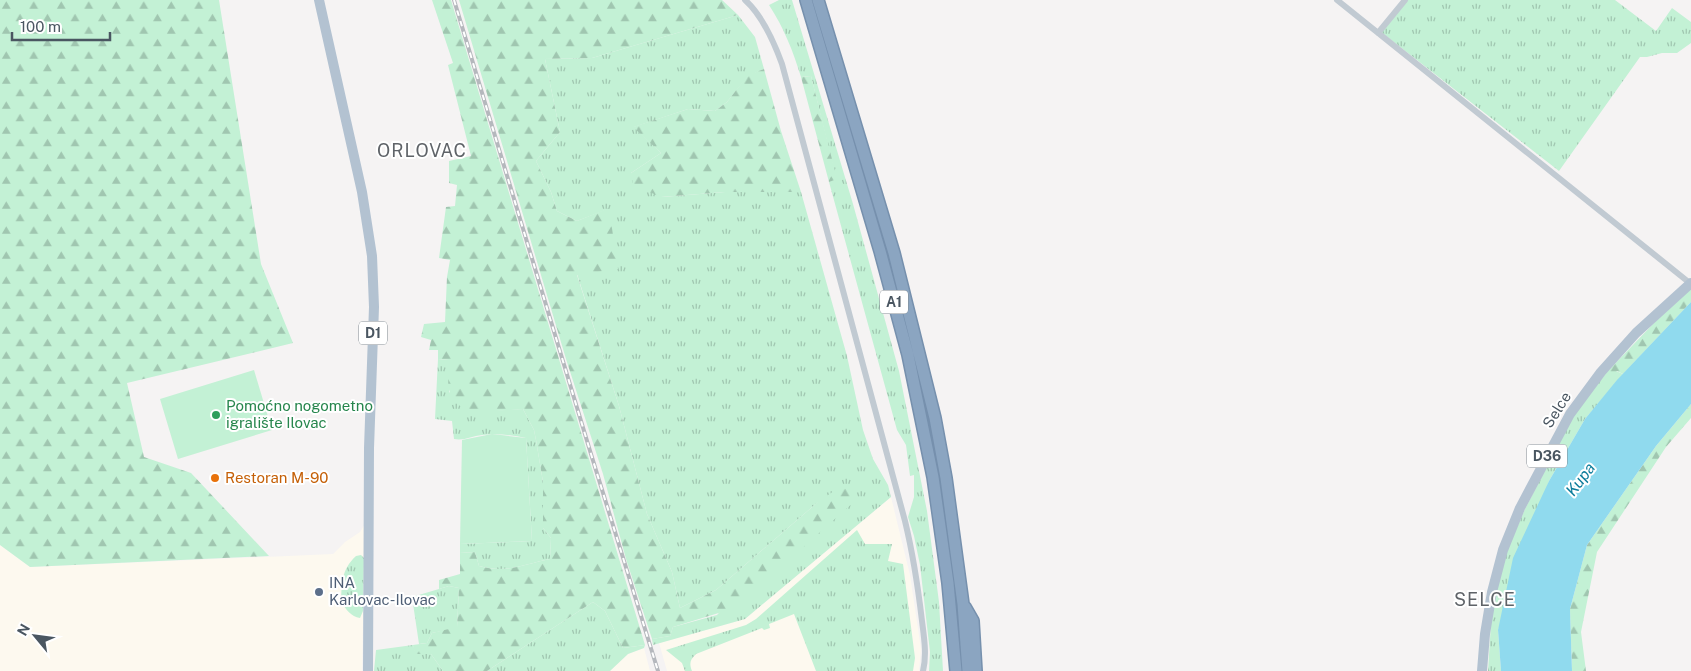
<svg xmlns="http://www.w3.org/2000/svg" width="1691" height="671" font-family="'Public Sans',sans-serif">
  <style>
    .commercial { fill: #fdf9ef }
    .grass { fill: url(#grass-tufts) }
    .forest { fill: url(#forest-firs) }
    .pitch { fill: #c3f1d5 }
    .water { fill: #90daee }
    .lines { fill: none; stroke-linecap: round; stroke-linejoin: round }
    .motorway-casing { stroke: #7690ad; stroke-width: 14 }
    .minor { stroke: #c1cad2; stroke-width: 6 }
    .primary { stroke: #b3c2d1; stroke-width: 10 }
    .motorway { stroke: #8ba5c1; stroke-width: 11 }
    .rail-casing { stroke: #b5b8bd; stroke-width: 4 }
    .rail { stroke: #fff; stroke-width: 2; stroke-dasharray: 5.5; stroke-linecap: butt }
    .leisure-dot { fill: #2e9e5b; stroke: #fff; stroke-width: 2 }
    .food-dot { fill: #e8710a; stroke: #fff; stroke-width: 2 }
    .service-dot { fill: #5c6f8a; stroke: #fff; stroke-width: 2 }
    .labels { text-anchor: middle; stroke-width: 4; stroke-linejoin: round; paint-order: stroke }
    .shield { fill: #fff; stroke: #808990; stroke-width: 1 }
    .shield-label { font-size: 14px; font-weight: bold; fill: #4a5661 }
    .leisure-label { font-size: 15px; fill: #27864d; stroke: #fff; text-anchor: start }
    .street-label { font-size: 15px; fill: #4a5661; stroke: #fff }
    .food-label { font-size: 15px; fill: #c56008; stroke: #fff; text-anchor: start }
    .service-label { font-size: 15px; fill: #4e5e75; stroke: #fff; text-anchor: start }
    .water-label { font-size: 16px; font-style: italic; fill: #0c7c9b; stroke: #fff }
    .quarter-label { font-size: 18px; letter-spacing: 1px; fill: #5f6368; stroke: #fff }
  </style>
  <defs>
    <pattern id="grass-tufts" width="24" height="20" patternUnits="userSpaceOnUse" patternTransform="scale(1.25)"><rect width="24" height="20" fill="#c3f1d5"/><path d="M3 7l-1-3M5 7V3M7 7l1-3M15 17l-1-3M17 17v-4M19 17l1-3" fill="none" stroke="#a0c6b0"/></pattern>
    <pattern id="forest-firs" width="22" height="20" patternUnits="userSpaceOnUse" patternTransform="scale(1.25)"><rect width="22" height="20" fill="#c3f1d5"/><path d="M5 1l3.5 6h-7zM16 11l3.5 6h-7z" fill="#a0c6b0"/></pattern>
  </defs>
  <rect width="100%" height="100%" fill="#f5f3f3"/>
  <path class="commercial" d="M891 497 910 575 921 649 919 671H667L659 643 745 619Z
    M365 524 362 671H0V545L30 567 333 554 345 542 360 532Z
    M644 648 650 671H610L628 654Z"/>
  <path class="grass" d="M779 0H792L853 204 899 371 927 511 939 602 943 671H929L930 652 920 565 914 536 908 517 914 497V475L910 476 906 445 897 430 829 182 836 178 811 76 801 77C793 51 784 28 769 5Z
    M1408 0H1615L1656 31 1672 8 1691 22V43L1677 53H1662L1647 57H1640L1559 171 1381 32Z
    M738 15 755 37 764 69 748 76 727 102 715 111 688 109 634 127 661 153 631 173 662 197 725 192H801L847 356 863 430 873 459 888 485 891 497 745 619 653 645 652 639 670 636 673 627 717 615 818 502 716 590 680 608 672 572 647 514 619 406 577 274 608 209 577 221 557 211 551 192 536 161 560 132 545 59 592 58Z
    M438 359 449 360V392L486 411 523 409 534 430 536 440 543 482V528L551 538 550 559C524 564 507 574 479 566L475 552 460 553V544L532 541 526 438C512 435 496 433 482 435 472 436 464 441 454 439L452 421 435 419Z
    M1616 371 1623 374 1585 419 1549 481 1498 630 1501 671H1488L1491 623 1495 598 1506 553 1525 509 1574 415 1606 373Z
    M857 530 865 544H892L888 561 903 564 915 658 913 671H816L794 614 769 624 770 628 764 630 762 628 696 654C690 660 689 663 692 671H685L682 663 666 650 746 625 756 619Z
    M361 555 364 558 363 611 360 618C351 617 346 609 341 602 342 583 341 570 356 556Z
    M449 586 459 588 457 628 432 633 427 643 419 644 412 597Z
    M593 602 605 611 623 648 645 645 644 648 628 654 610 671H487Z
    M413 645 416 654H431L443 671H374L376 650Z"/>
  <path class="forest" d="M0 0H219L261 264 293 343 127 383 144 457 191 473 269 556 30 567 0 545Z
    M432 0H451L645 645 623 648 605 611 593 602 487 671H443L431 654H415L413 645 427 643 432 633 457 627 459 588 449 586 439 589V580L460 574V553L475 552 479 566C506 574 524 564 550 559L551 538 543 528V482L536 440 534 430 523 409 471 413C444 398 448 388 449 360L438 359V350H429L431 340 421 337 424 324 445 322 447 277 450 260 439 258 446 207 455 206 457 185 449 183V161L471 156 448 65 453 63Z
    M459 0H722L738 15 592 58 545 59 560 132 536 161 551 192 557 211 577 221 609 208 618 269 577 275 619 406 647 514 672 572 680 608 716 590 818 502 844 484 855 501 735 608 673 627 670 636 652 639 626 559 603 474 566 359Z
    M764 69 781 131 801 192H725L661 197 633 185 631 173 661 153 633 127 688 109 715 111 727 102 748 75Z
    M811 76 837 179 829 182 801 77Z
    M1691 289V302L1623 374 1617 371 1611 376 1606 373 1655 322Z
    M1691 404V418L1666 447 1597 552 1581 632 1586 671H1572L1570 609 1587 545 1656 446Z"/>
  <path class="pitch" d="M254 370 272 430 178 459 160 399Z
    M492 434 526 438 532 541 460 544 462 440Z"/>
  <path class="water" d="M1691 302V404L1656 446 1587 545 1570 609 1572 671H1501L1498 630 1513 558 1549 481 1585 419 1617 380Z"/>
  <g class="lines">
    <defs>
      <path id="motorway" d="M806 0 880 251 908 355 933 477 948 583 956 671
        M818 0 894 253 935 418 946 478 963 604 968 671
        M965 607 973 621 976 671"/>
    </defs>
    <use href="#motorway" class="motorway-casing"/>
    <path class="minor" d="M745 0C763 16 774 42 782 64L905 521C913 554 918 587 922 621 924 637 927 655 923 671
      M1337 0 1691 284
      M1378 33 1405 0"/>
    <path class="primary" d="M319 0 362 192 372 256 374 307 369 448 368 671
      M1482 671 1485 634 1492 592 1503 550 1520 508 1570 414 1601 372 1636 333 1691 283"/>
    <use href="#motorway" class="motorway"/>
    <defs>
      <path id="rail" d="M454 0 591 454 658 671"/>
    </defs>
    <use href="#rail" class="rail-casing"/>
    <use href="#rail" class="rail"/>
  </g>
  <circle class="leisure-dot" cx="216" cy="415" r="5"/>
  <circle class="food-dot" cx="215" cy="478" r="5"/>
  <circle class="service-dot" cx="319" cy="592" r="5"/>
  <g class="labels">
    <g class="shield">
      <rect x="880" y="290.5" width="28" height="23" rx="4"/>
      <rect x="359" y="321.5" width="28" height="23" rx="4"/>
      <rect x="1527" y="444.5" width="40" height="23" rx="4"/>
    </g>
    <g class="shield-label">
      <text x="894" y="307">A1</text>
      <text x="373" y="338">D1</text>
      <text x="1547" y="461">D36</text>
    </g>
    <g class="leisure-label">
      <text x="226" y="411">Pomoćno nogometno<tspan x="226" dy="17">igralište Ilovac</tspan></text>
    </g>
    <g class="street-label">
      <text transform="translate(1557 410) rotate(-58)" y="5">Selce</text>
    </g>
    <g class="food-label">
      <text x="225" y="483">Restoran M-90</text>
    </g>
    <g class="service-label">
      <text x="329" y="588">INA<tspan x="329" dy="17">Karlovac-Ilovac</tspan></text>
    </g>
    <g class="water-label">
      <text transform="translate(1580 479) rotate(-53)" y="6">Kupa</text>
    </g>
    <g class="quarter-label">
      <text x="422" y="157">ORLOVAC</text>
      <text x="1485" y="606">SELCE</text>
    </g>
  </g>
  <g transform="translate(35 636) rotate(299)" stroke="#ffffff" stroke-width="4" paint-order="stroke">
  <path d="M0-4L9 19L0 12L-9 19Z" fill="#4a5661"/>
  <text y="-8" font-size="14" font-weight="bold" text-anchor="middle" fill="#4a5661">N</text>
  </g>
  <path d="M12 32v8h98v-8" fill="none" stroke="#4a5661" stroke-width="2.5"/>
  <text x="20" y="32" font-size="15" fill="#4a5661" stroke="#ffffff" stroke-width="4" paint-order="stroke">100 m</text>
</svg>
